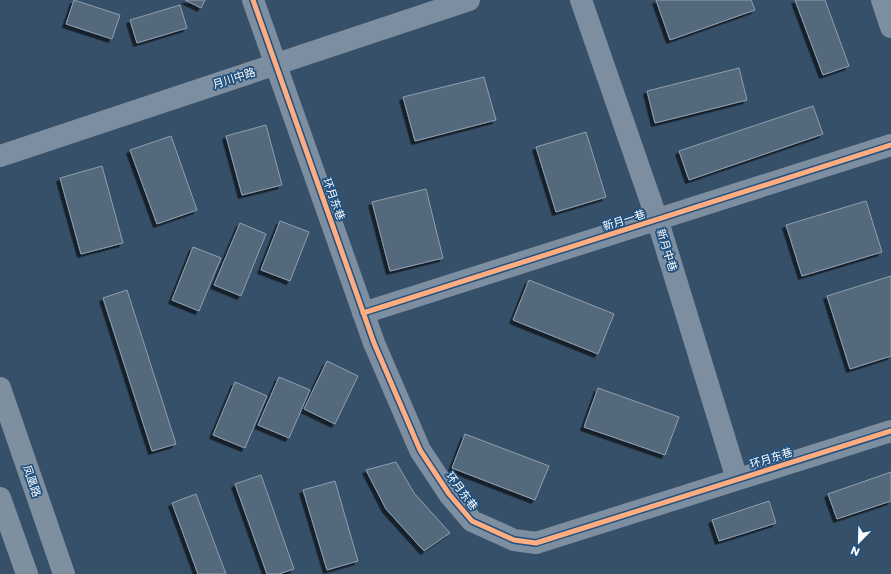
<svg xmlns="http://www.w3.org/2000/svg" width="891" height="574" font-family="Poppins,'Noto Sans SC',sans-serif">
  <style>
    .building { fill: #54697c; stroke: #909fae; filter: url(#shadow) }
    .lines { fill: none; stroke-linecap: round; stroke-linejoin: round }
    .minor { stroke: #7c8ea0; stroke-width: 22 }
    .highway { stroke: #7e90a0; stroke-width: 22 }
    .cycleway-casing { stroke: #21517f; stroke-width: 8 }
    .cycleway { stroke: #ffac80; stroke-width: 5 }
    .labels { text-anchor: middle; stroke-width: 3.5; stroke-linejoin: round; paint-order: stroke }
    .street-label { font-size: 11px; fill: #fff; stroke: #21517f }
  </style>
  <defs>
    <filter id="shadow"><feDropShadow dx="-3.5" dy="3.5" stdDeviation="0" flood-color="#0009"/></filter>
  </defs>
  <rect width="100%" height="100%" fill="#375069"/>
  <path class="building" d="M74 0 120 15 112 39 66 24Z
    M185 0H205L201 8Z
    M656 0H751L755 10 670 40Z
    M795 0H825L849 66 823 75Z
    M180 5 187 28 137 43 130 20Z
    M739 68 747 100 655 123 647 91Z
    M484 77 496 120 415 141 403 97Z
    M813 106 823 134 689 180 679 151Z
    M266 125 282 185 242 195 226 136Z
    M586 132 606 197 556 212 536 147Z
    M171 136 197 210 157 224 130 150Z
    M102 166 123 243 81 254 60 178Z
    M426 189 443 258 390 271 372 202Z
    M866 201 882 252 802 276 786 225Z
    M280 221 309 232 290 281 261 270Z
    M240 223 266 234 241 296 214 285Z
    M193 247 221 258 199 311 172 300Z
    M891 276V356L850 369 827 296Z
    M529 280 614 314 598 354 513 320Z
    M127 290 176 444 152 451 103 298Z
    M327 361 358 376 335 424 304 409Z
    M279 377 310 390 289 438 258 425Z
    M235 382 267 396 245 448 213 435Z
    M598 388 679 417 665 455 584 427Z
    M465 434 549 466 535 500 452 468Z
    M396 462 414 493 450 533 424 551 386 509 366 470Z
    M891 472V501L837 519 828 494Z
    M261 475 294 569 279 574H267L235 484Z
    M335 481 358 561 327 570 303 490Z
    M196 494 226 574H198L172 503Z
    M769 501 776 523 719 541 712 520Z"/>
  <g class="lines">
    <path class="minor" d="M253 0 374 343 420 450 449 494 472 521 514 540 536 543 891 431
      M581 0 660 228 737 479
      M882 0 891 27
      M0 156 469 0
      M363 313 891 145"/>
    <path class="highway" d="M0 388 64 574
      M0 498 27 574"/>
    <defs>
      <path id="cycleway" d="M253 0 374 343 420 450 449 494 472 521 514 540 536 543 891 431
        M363 313 891 145"/>
    </defs>
    <use href="#cycleway" class="cycleway-casing"/>
    <use href="#cycleway" class="cycleway"/>
  </g>
  <g class="labels">
    <g class="street-label">
      <text transform="translate(234 78) rotate(-18)" y="4">月川中路</text>
      <text transform="translate(334 199) rotate(70)" y="4">环月东巷</text>
      <text transform="translate(624 220) rotate(-18)" y="4">新月一巷</text>
      <text transform="translate(667 250) rotate(73)" y="4">新月中巷</text>
      <text transform="translate(771 458) rotate(-17)" y="4">环月东巷</text>
      <text transform="translate(32 481) rotate(71)" y="4">凤凰路</text>
      <text transform="translate(462 491) rotate(53)" y="4">环月东巷</text>
    </g>
  </g>
  <g transform="translate(859 542) rotate(203)" stroke="#21517f" stroke-width="3" paint-order="stroke">
  <path d="M0-3L7 15L0 10L-7 15Z" fill="#ffffff"/>
  <text y="-6" font-size="11" font-weight="bold" text-anchor="middle" fill="#ffffff">N</text>
  </g>
</svg>
